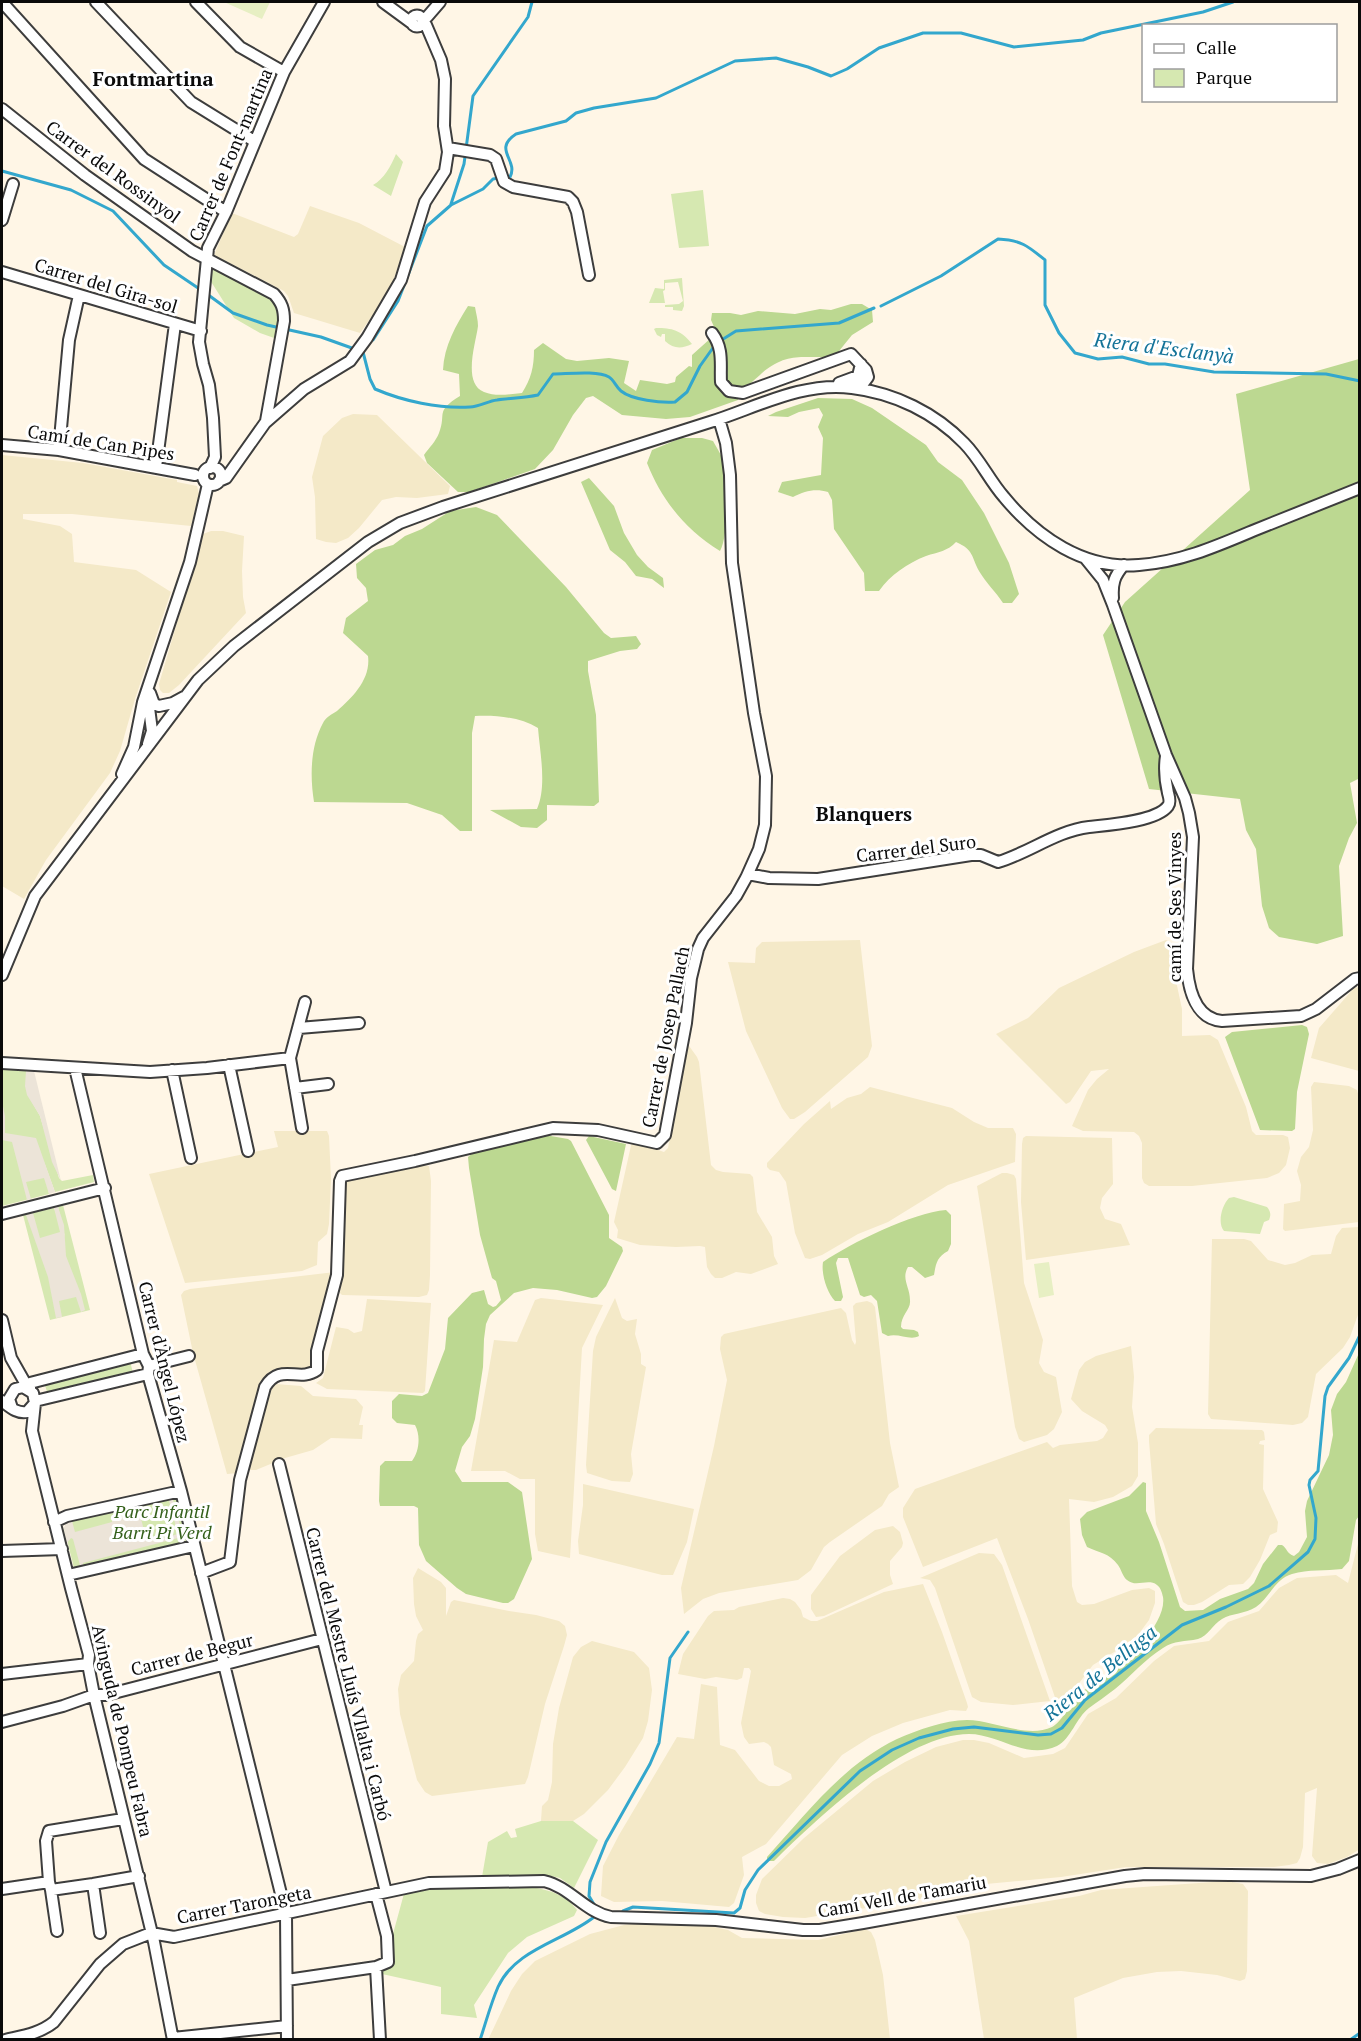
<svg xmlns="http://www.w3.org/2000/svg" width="1361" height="2041" font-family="'PT Serif',serif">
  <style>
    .farmland { fill: #f4e9c8 }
    .green { fill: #d6e8b1 }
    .forest { fill: #bcd891 }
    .pitch { fill: #e7efc3 }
    .plaza { fill: #ece4d8 }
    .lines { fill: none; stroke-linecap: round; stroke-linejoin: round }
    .stream { stroke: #33a7cd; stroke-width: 3 }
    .minor-casing { stroke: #3d3d3d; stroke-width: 14 }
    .minor { stroke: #fff; stroke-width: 10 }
    .labels { text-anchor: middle; stroke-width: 6; stroke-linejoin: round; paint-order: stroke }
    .street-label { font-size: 18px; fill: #0a0a0a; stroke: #fff }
    .park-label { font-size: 18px; font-style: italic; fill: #34601b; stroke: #fff }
    .neighbourhood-label { font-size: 20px; font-weight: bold; fill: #0a0a0a; stroke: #fff }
    .water-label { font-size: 20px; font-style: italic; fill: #157499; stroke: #fff }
  </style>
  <rect width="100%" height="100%" fill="#fff6e6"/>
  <path class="farmland" d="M310 206 359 223 405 247 394 278 385 298 360 333 294 313 288 296 284 291 214 255 232 213 294 237 298 234Z
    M353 414 377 415 450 486 448 494 417 498 396 497 382 500 359 528 348 538 336 543 326 542 316 539 315 497 312 477 323 436 342 418Z
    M2 455 83 463 177 480V482L197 486 199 494 191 526 72 514H23V519L60 526 72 534 74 562 136 570 171 592 135 699 120 751 110 773 46 860 24 899 2 886Z
    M211 531H223L244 536 242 571 243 597 246 613 179 685 169 693H163L160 690 159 684 203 534Z
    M860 940 872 1046 868 1057 805 1112 794 1119H790L782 1108 746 1031 728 962 755 963 756 948 762 942Z
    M1166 940 1172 943 1175 948 1176 981 1182 1009V1036L1210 1035 1218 1040 1246 1107 1252 1131 1256 1135H1283L1288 1137 1290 1148 1286 1165 1279 1173 1267 1178 1192 1186H1149L1144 1183 1142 1178V1143L1139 1136 1134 1132 1083 1131 1072 1126 1088 1090 1097 1079 1109 1069 1091 1071 1070 1102 1066 1104 996 1034 1028 1018 1059 988 1134 952Z
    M1359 987V1071L1311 1058 1319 1028 1354 988Z
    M687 1043 697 1057 699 1062 711 1165 716 1170 723 1172 750 1174 753 1177 757 1212 772 1237 774 1256 778 1264 751 1274 736 1272 722 1278H715L711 1274 707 1267 705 1247 700 1246 676 1247 640 1245 617 1238 618 1230 614 1222 632 1141 664 1152 668 1148Z
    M1314 1082 1349 1086 1357 1090 1359 1097V1222L1285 1231 1283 1229 1284 1204 1300 1201 1301 1185 1297 1171 1301 1157 1309 1147 1313 1130 1311 1087Z
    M870 1087 952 1108 974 1122 988 1128H1013L1016 1134 1015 1162 948 1185 888 1222 858 1234 822 1255 810 1259 805 1258 795 1233 786 1182 779 1172 770 1170 767 1167V1163L804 1124 830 1101 831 1109 847 1098 861 1094Z
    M274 1131H327L329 1136 331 1179 329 1224 327 1234 318 1242 317 1265 302 1271 185 1283 149 1174 278 1147Z
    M1026 1136 1112 1138 1113 1184 1102 1198 1100 1208 1105 1219 1121 1224 1130 1245 1026 1260 1021 1202 1022 1144 1023 1138Z
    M418 1165 429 1166 431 1181 430 1275 429 1290 427 1295 419 1297 342 1295 340 1293 344 1258 345 1180Z
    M1002 1173H1007L1014 1175 1016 1179 1024 1283 1043 1340 1039 1363 1044 1372 1056 1377 1062 1412 1054 1429 1047 1435 1024 1442 1019 1439 1015 1427 977 1186Z
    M1359 1227V1312L1350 1337 1343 1348 1316 1374 1308 1417 1302 1423 1293 1425 1211 1419 1208 1414 1212 1239H1244L1251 1241 1268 1260 1285 1265 1295 1263 1312 1255 1331 1254 1336 1236 1342 1228Z
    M335 1272 314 1365 306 1372H274L239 1473 227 1474 193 1353 181 1295 184 1291 190 1289Z
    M541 1298 603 1305 582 1348 570 1558 538 1551 535 1534V1479H520L505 1471H471L494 1340 517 1342 535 1300Z
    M615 1298 622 1318 627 1321 637 1319 635 1334 641 1354V1364L646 1367 631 1454 633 1474 630 1482 612 1481 587 1473 586 1465 593 1351 596 1337Z
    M367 1299 431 1303 425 1391 423 1393 327 1389 316 1383 323 1378 336 1327 348 1329 354 1333 362 1331Z
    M867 1301 872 1303 875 1307 890 1443 899 1487 889 1494 882 1506 830 1542 824 1547 811 1570 798 1580 719 1593 703 1599 684 1614 681 1588 714 1446 727 1380 720 1349 721 1337 724 1334 841 1308 846 1313 852 1340 855 1345 856 1342 853 1306 856 1303Z
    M1131 1346 1134 1377 1132 1407 1138 1443V1476L1132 1486 1113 1497 1094 1502 1069 1499 1072 1586 1077 1602 1082 1605 1094 1604 1132 1590 1149 1588 1155 1591V1603L1149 1620 1138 1635 1124 1646 1093 1665 1059 1709 1028 1619 997 1538 923 1567 903 1517V1508L915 1489 1047 1442 1053 1448 1060 1445 1097 1441 1103 1438 1108 1430 1105 1425 1082 1411 1071 1399 1079 1370 1085 1362 1096 1356Z
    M276 1384 301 1386 313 1396 356 1399 363 1407 359 1425H363L362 1439 331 1438 313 1450 285 1458 256 1470H245L255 1436 273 1385Z
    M1156 1428 1262 1430 1264 1432 1265 1440 1260 1441 1259 1444 1264 1445 1263 1489 1278 1522 1277 1532 1270 1535 1260 1560 1250 1577 1243 1584 1229 1585 1202 1602 1194 1605H1188L1183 1602 1164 1544 1156 1524 1149 1441V1435Z
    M583 1484 694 1509 687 1542 673 1575H662L579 1554 578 1541 583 1505Z
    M893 1526 900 1532 903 1543 902 1547 890 1561V1575L893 1584 824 1616 816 1617 811 1609V1595L840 1556 875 1530Z
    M1359 1540 1360 1849 1347 1857 1328 1864 1317 1863 1312 1856 1317 1788 1305 1793 1303 1847 1300 1858 1297 1863 1289 1865 1274 1867H1126L1061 1877 986 1884 915 1900 805 1918 783 1917 765 1914 759 1911 756 1903V1895L762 1879 804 1838 873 1781 905 1762 936 1747 963 1740H974L989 1743 1024 1758 1053 1754 1065 1748 1088 1714 1116 1698 1154 1661 1174 1646 1209 1641 1228 1622 1259 1611 1279 1588 1297 1578 1336 1575 1348 1583Z
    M979 1553 994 1554 1002 1565 1050 1701 1013 1705 981 1702 972 1697 935 1588 930 1580 920 1578Z
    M418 1568 441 1582 446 1588V1616L451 1602 454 1600 509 1611 536 1615 559 1621 565 1626 567 1635 564 1646 545 1704 528 1777 525 1784 432 1796 425 1792 417 1780 400 1714 398 1689 401 1675 414 1661 416 1641 418 1634 423 1630 416 1616 414 1604 413 1578Z
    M923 1584 942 1632 967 1703 968 1707 966 1711 950 1710 903 1723 872 1736 842 1755 766 1844 742 1857 744 1875 734 1903 729 1907 662 1901 614 1902 601 1896 603 1866 619 1835 677 1737 694 1739 701 1684 717 1687 720 1745 735 1750 759 1781 769 1786H779L792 1779 791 1774 774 1765 771 1747 768 1744 764 1742 749 1744 744 1737 741 1723 751 1671 749 1668H744L742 1678 737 1680 716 1677 705 1679 678 1674 683 1654 708 1616 714 1611 734 1610 739 1607 783 1598 790 1599 795 1602 801 1610 803 1617 811 1621H817L884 1592Z
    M592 1641 634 1652 649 1668 652 1690 648 1721 643 1738 625 1767 608 1790 584 1814 573 1821H541L542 1806 548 1800 552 1782 553 1744 559 1708 573 1657 581 1647Z
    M1227 1881 1243 1884 1248 1891 1247 1971 1245 1979 1240 1981 1217 1975 1181 1971 1157 1972 1123 1978 1074 1998 1077 2039H984L969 1941 956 1916 1079 1896 1101 1890Z
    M645 1923 705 1925 728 1930 742 1938 818 1940 865 1929 871 1932 875 1940 883 1975 890 2039 488 2040 511 1991 522 1974 535 1961 590 1934 624 1925Z"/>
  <path class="green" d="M396 154 403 162 391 196 373 185C384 179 391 166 396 154Z
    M703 190 709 246 679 248 671 194Z
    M215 269C230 275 274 295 280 310 282 318 278 331 277 339L260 333 234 318 210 280 213 270Z
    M682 278 684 306 682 311 673 310V307H665V305L679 304 683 301 678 282 665 283V290L663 291 665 303H649L655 288 664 289V280Z
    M656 328C672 328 681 330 692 344 681 349 674 349 665 341V334H662L661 337 657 335 654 329Z
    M2 1069 26 1071 32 1102 40 1116 59 1178 62 1181 93 1175 94 1182 55 1192 44 1162 49 1194 2 1206Z
    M1234 1197 1267 1207C1271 1212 1271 1215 1269 1220L1264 1222 1260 1234 1224 1231C1217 1223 1222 1205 1229 1198Z
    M63 1205 90 1310 50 1320 23 1215 54 1208 65 1237 58 1207Z
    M130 1361 133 1373 48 1395 44 1382Z
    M176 1496 187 1541 185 1543 184 1539 179 1540 180 1543 81 1569 74 1568 64 1528 72 1525V1521Z
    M541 1821H573L598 1840 574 1888 560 1878 547 1875 482 1877 488 1842 507 1831 511 1838 517 1837 515 1829Z
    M482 1884C512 1887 558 1882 577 1910L574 1916 527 1937 508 1953 474 2005 477 2018 441 2014V1987L382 1974 405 1890 425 1886Z"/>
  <path class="forest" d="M851 304H862L872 310 873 322 852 335 835 356C803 360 790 350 762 373 756 379 749 383 746 391L741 392 738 400 690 417 666 419 622 415 593 396 586 398 573 415 553 450 535 469 469 492H458L427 463 424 455C429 448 436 441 439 433 447 413 434 412 460 396L459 374 443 370C444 346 456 325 468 306L475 307C476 313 478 320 478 326 476 343 462 383 484 392 496 397 510 394 522 393 531 379 534 367 534 350L543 343 566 359 577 361 609 358 629 361 624 383 636 391 640 380 667 384 675 382 676 377 689 366 692 367V355L711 338 715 329 711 320 712 313H730L741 315 758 311 795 314 820 309 831 310Z
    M1359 359 1360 778 1350 783 1357 823 1349 838 1339 866 1343 936 1317 944 1279 937 1269 928 1262 906 1256 849 1246 830 1240 799 1149 789 1103 635 1125 602 1250 490 1236 394Z
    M818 398 852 399 872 408 926 445 938 462 962 480 984 513 1009 563 1019 594 1012 603H1003C996 592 986 583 979 571 971 556 974 550 956 542 948 551 938 552 926 556 908 563 890 575 879 591H865L864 573 834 529 832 500 828 492C815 488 805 491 793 497L778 492 782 482 821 475 823 438 818 427 823 415 819 408 799 412 788 417 768 416 776 412Z
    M681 438H702L713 441C716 447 720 452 722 458 728 476 729 536 720 551 686 530 662 501 647 463L652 450Z
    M589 478 614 506 624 533 637 555 648 567 663 578 664 588 652 579 636 576 625 562 610 550 581 482Z
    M476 507 497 515 566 587 604 633 611 638 636 636 641 644 637 649 620 651 588 661V671L596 715 599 802 594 806 547 805V820L537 828 521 827 490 810 537 809C547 786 540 753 538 728 520 717 496 715 475 716L472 733V831H460L442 815 407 803 314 802C310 777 310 747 323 723 325 718 332 714 337 711 353 697 371 679 368 656L343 633 346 618 368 601 366 588 357 578 356 564 375 550 393 545 405 536 422 529 450 511Z
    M1302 1025 1307 1027 1309 1034 1297 1092 1295 1129 1292 1131 1260 1130 1225 1037 1232 1032Z
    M545 1135 568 1139 571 1141 609 1215V1238L622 1247 623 1251 606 1286 597 1297 592 1298 557 1290 533 1288 514 1293 490 1315 486 1324 484 1339 483 1367 475 1419 470 1436 462 1447 455 1471 462 1482H508L522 1492 532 1559 514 1599 508 1603H503L466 1594 457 1588 426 1561 419 1545 418 1508 414 1506H380L379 1501 380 1466 385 1461H412C419 1452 421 1436 415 1425L397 1423 392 1418V1401L399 1394 422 1396 428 1393 445 1349 448 1318 472 1293 484 1290 488 1304 493 1307 496 1306 501 1300 496 1281 492 1278 480 1235 469 1168 468 1157 474 1152Z
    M589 1136 626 1144 616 1191 612 1189 586 1140Z
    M946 1210 951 1215V1244L948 1251C937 1257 936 1263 934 1275L925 1278 912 1267H908C901 1279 910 1287 910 1300 911 1310 901 1314 901 1327L903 1329 914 1330 918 1332 919 1336C910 1341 899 1333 888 1336L882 1333 877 1301 871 1295 864 1297 860 1295 848 1258H838L836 1263 843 1297 841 1301H835C827 1293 821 1274 823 1262 851 1243 912 1213 946 1210Z
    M1359 1353V1516L1356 1520 1349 1561 1342 1569C1326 1571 1308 1569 1292 1574 1276 1578 1269 1598 1256 1607 1245 1614 1232 1613 1222 1619 1212 1625 1208 1636 1198 1639 1185 1642 1174 1640 1163 1648 1145 1659 1131 1676 1115 1689 1106 1696 1097 1702 1089 1708 1076 1718 1071 1739 1057 1746 1025 1760 999 1734 969 1734 905 1734 818 1818 774 1861H767V1857C806 1814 844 1764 897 1739 918 1730 944 1720 967 1720 993 1720 1027 1739 1052 1727 1061 1723 1075 1697 1088 1687 1094 1683 1101 1680 1107 1676 1127 1661 1167 1623 1163 1597 1162 1593 1161 1588 1157 1585 1148 1578 1136 1588 1127 1580 1123 1577 1121 1569 1118 1565 1109 1553 1100 1553 1087 1547L1082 1535 1080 1519 1087 1512 1129 1496 1143 1482 1146 1483V1511L1159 1542 1180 1607 1185 1611 1203 1610 1220 1599 1248 1589 1254 1583 1263 1564 1278 1545H1282C1287 1548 1287 1554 1294 1556L1299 1552 1307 1537 1305 1511 1307 1501 1329 1455 1333 1435 1331 1410 1337 1394 1346 1382Z"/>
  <path class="pitch" d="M224 2H270L262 19Z
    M1049 1262 1054 1295 1039 1298 1034 1264Z"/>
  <path class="plaza" d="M26 1071H34L61 1181 52 1162 40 1116 27 1095 25 1086Z
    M2 1101 5 1116V1133L36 1138 55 1192 49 1194 44 1178 26 1182 31 1199 27 1200 12 1142 2 1140Z
    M58 1207 64 1225 66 1256 81 1294 85 1310 81 1312 76 1297 59 1301 62 1317 56 1318 48 1277 26 1215 33 1213 40 1238 60 1232 54 1208Z
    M172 1496 185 1543H180L178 1538 83 1563 84 1568 81 1569 73 1539 71 1538 67 1543 64 1528 66 1523 72 1521 75 1532 112 1522V1518L139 1511 147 1542 178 1534 168 1497Z"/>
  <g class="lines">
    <path class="stream" d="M2 171 71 190 113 211 164 265 201 290
      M505 177H510C519 160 492 150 516 134L566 121 576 113 594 108 656 98 735 61 776 58 808 67 831 76 847 69 879 48 923 33H961L1014 47 1083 40 1101 33 1203 12 1233 2
      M451 204 464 164 473 96 528 17 532 2
      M207 294 233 313 267 325 321 337 363 352 370 379 375 389C403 401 439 409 470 407 479 407 488 401 497 400 511 398 524 398 538 395L553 374C567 374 597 370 609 377 614 380 616 387 621 391 632 400 661 403 675 402L687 392 700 366 715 345
      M881 306 941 276 998 239C1021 240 1028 246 1045 260V305L1059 333 1075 353 1098 359 1122 357 1149 364H1165L1214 372 1326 374 1360 381
      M373 340 398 301 427 226 451 205 483 189 493 179 499 178
      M720 341 736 331 839 323 874 308
      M595 1906 589 1896 590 1882 606 1842 650 1764 659 1743 670 1658 688 1632
      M623 1911 633 1907 734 1913 740 1908 745 1890 758 1870 860 1771 892 1750 919 1738 953 1729 974 1727 1038 1735 1051 1734 1062 1728 1085 1700 1182 1625 1226 1607 1269 1586 1308 1552 1315 1539 1316 1518 1309 1485 1310 1480 1318 1471 1325 1396 1328 1387 1349 1358 1360 1335
      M480 2040C486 2022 491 2003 498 1987 515 1949 564 1941 594 1917
      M1350 2040 1360 2033"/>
    <defs>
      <path id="minor" d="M2 2 144 159 226 212
        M96 2 191 102 254 141
        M196 2 240 47 284 72
        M383 2 413 24
        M411.5 21a5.5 5.5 0 1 1 11 0a5.5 5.5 0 1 1-11 0Z
        M422 19 427 17 440 2
        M2 109 85 175 192 251 274 294C282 303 284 309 284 321L266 421
        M448 148 490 155 496 159 504 182 513 187 568 197 573 202 577 212 589 275
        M2 220 13 184
        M2 272 201 331
        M712 333C724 349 720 364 721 382L729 391 743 393 851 354 866 370 868 377 862 385 855 387
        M839 383 858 376 861 364
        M2 445 59 450 195 475
        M59 450 69 340 79 295
        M156 467 175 324
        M203 476a9 9 0 1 1 18 0a9 9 0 1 1-18 0Z
        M210 468 215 457 213 418 209 385 203 364 199 342 208 248 226 212 284 72 324 2
        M219 481 226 478 265 423 304 389 350 361 367 338 401 280 425 202 445 171 448 152 444 126 445 79 441 60 426 25 423 23
        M1086 559 1103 580 1113 605 1166 755 1185 798 1189 813 1193 837 1187 969C1189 990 1196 1019 1222 1021L1301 1016 1316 1009 1355 979 1360 978
        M1113 598C1112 584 1114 576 1124 565
        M150 693 154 704 159 706 173 703 184 697
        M148 744 152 731 148 700
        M122 774 134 747 143 702 190 562 208 484
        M748 874 769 878 818 879 971 855H981L998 862C1029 853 1056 831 1089 827 1107 825 1156 822 1168 806 1171 802 1169 797 1168 793 1165 780 1164 769 1166 756
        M2 975 35 896 198 680 234 646 368 542 400 523 443 507C532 479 621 451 710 422 755 408 803 381 852 388 895 393 935 413 964 443 980 459 989 480 1004 497 1037 537 1084 570 1139 565 1181 562 1217 546 1255 530 1290 516 1325 502 1360 488
        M299 1028 359 1023
        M290 1058 302 1128
        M2 1063 150 1072 207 1068 290 1058 305 1002
        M229 1065 248 1151
        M75 1068 143 1354 149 1366 148 1374 181 1491 286 1914 287 2040
        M172 1070 191 1158
        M295 1088 328 1084
        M2 1214 105 1188
        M2 1320 11 1358 28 1388
        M149 1366 189 1356
        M30 1389V1383L143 1354
        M2 1401C10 1407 17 1414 27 1412L35 1403 33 1393 23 1387 15 1389 9 1399 12 1408
        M35 1401 148 1374
        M35 1403 32 1431 71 1588 89 1655 88 1664 94 1695 154 1942 173 2040
        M279 1464 386 1892
        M54 1522 67 1516 181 1491
        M2 1551 62 1549
        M201 1573 230 1562 240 1480 265 1387C280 1362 299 1383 317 1370V1351L337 1275 340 1181 342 1176 415 1161 553 1128 598 1130 657 1143 665 1135 686 1023 691 978 698 949 703 938 736 896 746 878 759 849 765 825 766 776 754 713 732 563 730 475 726 443 719 419
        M68 1575 194 1546
        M2 1674 88 1664
        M2 1722 63 1706 94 1695H106L322 1639
        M49 1882 46 1841 49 1831 123 1819
        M93 1884 100 1933
        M2 1889 49 1882 51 1890 93 1884 139 1876
        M51 1890 57 1931
        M376 1967 380 2040
        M287 1980 376 1967 388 1962 387 1936 376 1894
        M173 2038 287 2026
        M5 2040C22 2036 39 2034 54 2022L100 1964 123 1944 151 1933 174 1937 429 1883 544 1881C570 1887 585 1912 611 1917L716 1920 803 1930H820L863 1923 1125 1876 1145 1874 1311 1876 1338 1869 1360 1860"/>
    </defs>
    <use href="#minor" class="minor-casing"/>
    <use href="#minor" class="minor"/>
  </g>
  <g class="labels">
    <g class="street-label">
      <text transform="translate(231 155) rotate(-67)" y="6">Carrer de Font-martina</text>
      <text transform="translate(113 172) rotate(36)" y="6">Carrer del Rossinyol</text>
      <text transform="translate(106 286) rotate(17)" y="6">Carrer del Gira-sol</text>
      <text transform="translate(101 443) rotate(9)" y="6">Camí de Can Pipes</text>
      <text transform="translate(916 849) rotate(-7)" y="6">Carrer del Suro</text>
      <text transform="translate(1175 907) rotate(-90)" y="6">camí de Ses Vinyes</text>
      <text transform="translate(666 1037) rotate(-79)" y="6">Carrer de Josep Pallach</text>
      <text transform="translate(164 1362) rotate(76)" y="6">Carrer d'Àngel López</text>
      <text transform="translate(192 1655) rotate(-14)" y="6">Carrer de Begur</text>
      <text transform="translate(348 1674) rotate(76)" y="6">Carrer del Mestre Lluís VIlalta i Carbó</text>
      <text transform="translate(122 1731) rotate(77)" y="6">Avinguda de Pompeu Fabra</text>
      <text transform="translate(902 1897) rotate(-10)" y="6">Camí Vell de Tamariu</text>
      <text transform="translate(244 1905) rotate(-11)" y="6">Carrer Tarongeta</text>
    </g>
    <g class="park-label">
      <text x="162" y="1518">Parc Infantil<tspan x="162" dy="21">Barri Pi Verd</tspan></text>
    </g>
    <g class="neighbourhood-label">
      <text x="153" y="86">Fontmartina</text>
      <text x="864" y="821">Blanquers</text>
    </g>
    <g class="water-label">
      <text transform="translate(1164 348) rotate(7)" y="7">Riera d'Esclanyà</text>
      <text transform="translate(1100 1673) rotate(-39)" y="7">Riera de Belluga</text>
    </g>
  </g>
  <rect width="1361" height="2041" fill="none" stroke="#0a0a0a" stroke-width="6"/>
  <rect x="1142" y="24" width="195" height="78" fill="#ffffff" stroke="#9d9d9d" stroke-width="1.5"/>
  <rect x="1154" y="44" width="30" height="9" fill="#ffffff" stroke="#9d9d9d" stroke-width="1.5"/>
  <text x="1196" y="54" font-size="18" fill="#0a0a0a">Calle</text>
  <rect x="1154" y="69" width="30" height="18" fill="#d6e8b1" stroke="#9d9d9d" stroke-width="1.5"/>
  <text x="1196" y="84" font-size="18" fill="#0a0a0a">Parque</text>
</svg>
